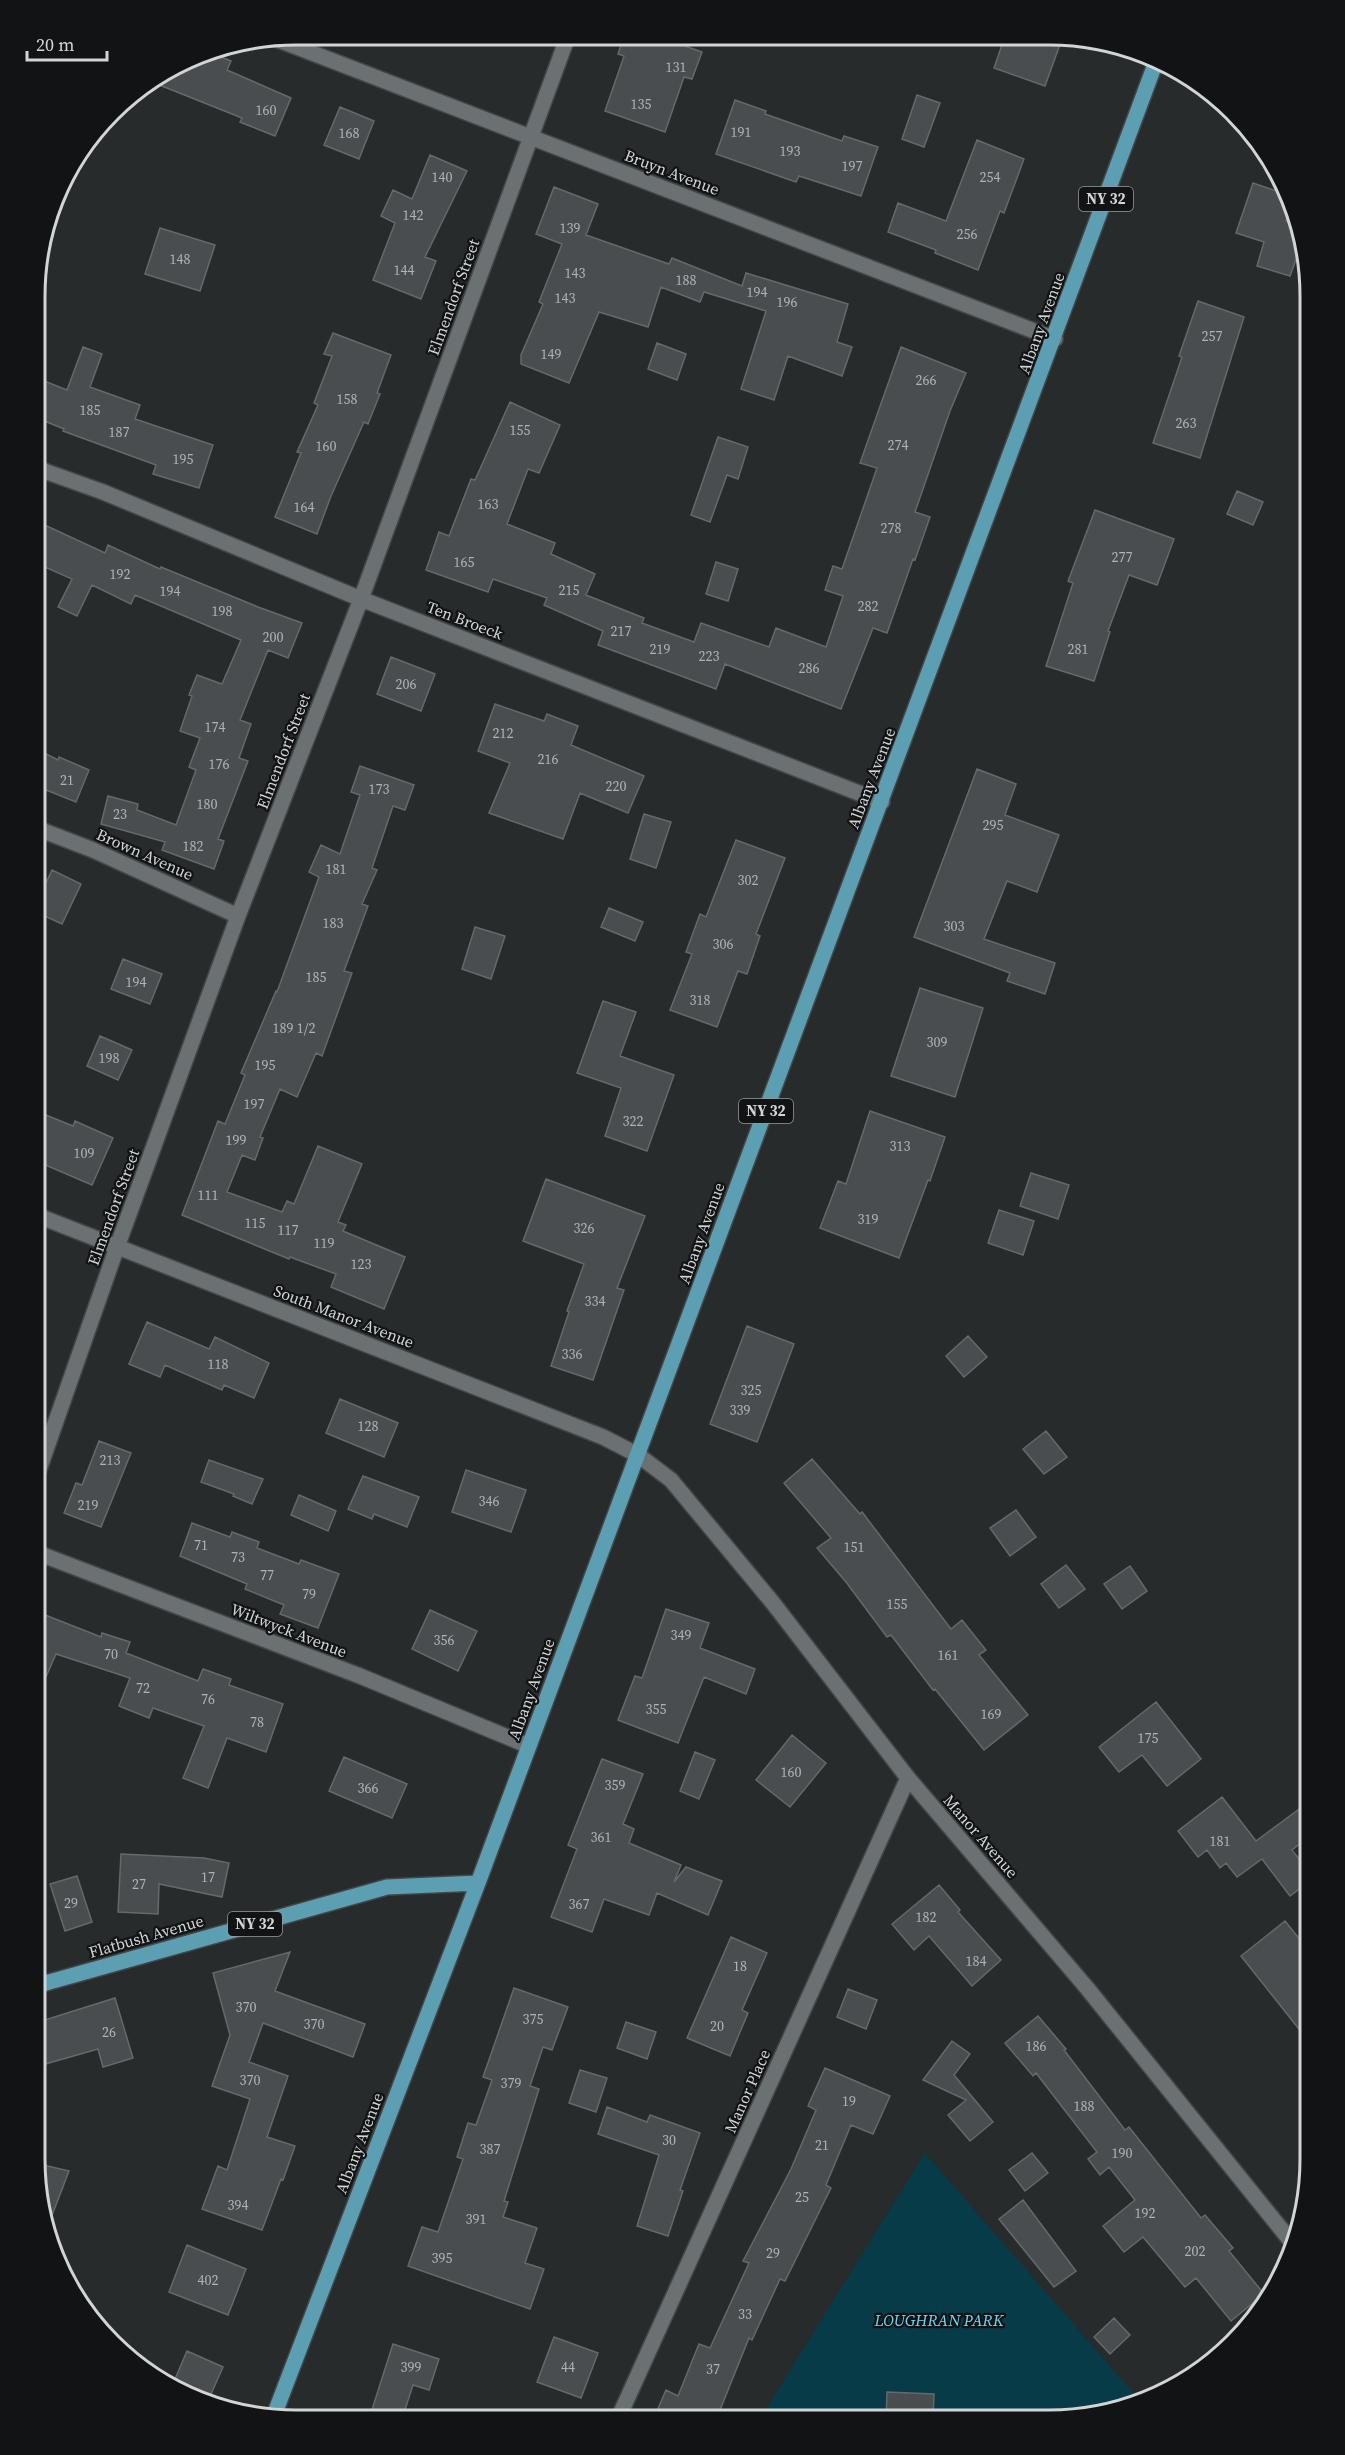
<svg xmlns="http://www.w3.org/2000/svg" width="1345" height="2455" font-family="'Source Serif 4',serif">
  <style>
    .green { fill: #073b48 }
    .building { fill: #494d4f; stroke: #64696a; stroke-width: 1.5 }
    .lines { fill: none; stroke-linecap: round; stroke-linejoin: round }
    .minor-casing { stroke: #424647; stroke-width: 18 }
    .major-casing { stroke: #424647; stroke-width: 18 }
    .minor { stroke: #6b7072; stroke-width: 15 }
    .major { stroke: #5d9fb2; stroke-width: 15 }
    .labels { text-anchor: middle; stroke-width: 4.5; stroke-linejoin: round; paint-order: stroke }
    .number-label { font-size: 14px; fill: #b0b3b4 }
    .shield { fill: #111314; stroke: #989b9c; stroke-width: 1.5 }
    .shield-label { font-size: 15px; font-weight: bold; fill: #d2d5d6 }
    .street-label { font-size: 16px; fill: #d2d5d6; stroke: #111314 }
    .park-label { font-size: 16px; font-style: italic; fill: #71d6f3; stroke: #111314 }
    .rim { fill: none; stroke: #d2d5d6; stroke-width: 3 }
  </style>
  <rect width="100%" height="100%" fill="#272b2c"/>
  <path class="green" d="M925 2153 1141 2402 1133 2407 1049 2420H759Z"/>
  <path class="building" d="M624 37H659L702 52 692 79 684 77 665 132 605 111 624 56 618 54Z
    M1004 39H1062L1045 86 994 68Z
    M208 52 231 61 227 70 291 98 275 136 240 122 242 118 152 82 196 54Z
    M917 95 940 103 924 147 902 139Z
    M735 100 766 111 765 114 842 141 844 136 878 147 861 196 799 176 796 182 716 154Z
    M340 107 374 121 359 159 324 145Z
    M977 140 1024 159 1004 213 1000 211 978 270 935 253 936 250 888 232 898 203 946 221Z
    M430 155 467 171 425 257 436 261 421 299 373 280 395 223 381 216 393 190 412 199Z
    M1253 183 1288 195 1292 203 1286 221 1299 225 1302 243 1290 276 1257 266 1264 242 1236 233Z
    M554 187 598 204 586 235 669 264 672 258 742 286 746 273 848 304 837 342 852 347 842 376 788 356 774 400 741 389 766 311 704 292 700 302 661 287 648 327 599 312 569 383 521 364V355L543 304 539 302 562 244 536 234Z
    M160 228 215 245 200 291 145 274Z
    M1198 301 1244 317 1200 458 1153 443 1182 357 1179 356Z
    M333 333 391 355 377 393 380 394 368 424 364 422 331 496 317 534 275 517 301 453 297 452 318 405 314 403 332 356 324 354Z
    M657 343 686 354 677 380 648 369Z
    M83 347 102 354 90 387 140 405 135 419 213 445 199 488 153 474 156 465 63 431 64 429 37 418V378L67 390Z
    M901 347 966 373 950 411 915 512 930 517 915 560 913 559 887 633 873 628 841 709 725 664 716 689 598 645 603 631 544 605 547 598 493 579 488 592 426 570 439 532 449 536 471 479 475 480 510 402 560 425 539 473 528 469 507 524 555 543 551 554 595 574 586 595 644 618 642 623 694 642 701 623 769 647 776 628 826 647 843 596 825 590 833 566 842 569 877 468 860 463Z
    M718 437 748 447 738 479 727 475 710 522 691 515Z
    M1237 491 1263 502 1253 525 1227 514Z
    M1095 510 1174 539 1157 585 1129 575 1108 631 1110 632 1094 681 1046 666 1073 583 1068 581Z
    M36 521 105 553 108 545 160 569 161 567 258 607 302 623 288 658 268 650 240 720 251 724 239 758 248 761 218 839 224 841 214 869 162 850 165 842 101 824 108 796 138 804 137 810 176 825 196 770 189 767 200 738 180 731 192 696 189 695 197 675 222 684 241 640 135 595 131 604 92 585 77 616 58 607 72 579 36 563Z
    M716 562 738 569 728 601 706 594Z
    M391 657 435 674 421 711 377 694Z
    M495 704 544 721 547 714 578 726 571 745 644 776 628 813 580 793 563 839 489 813 510 763 478 751Z
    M36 749 58 760 59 757 89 770 76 802 36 786Z
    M360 766 414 785 405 810 393 806 372 868 377 870 362 904 368 906 344 971 352 973 322 1056 316 1053 297 1097 280 1089 260 1137 263 1138 255 1160 242 1155 227 1192 282 1212 287 1201 294 1204 318 1146 362 1164 338 1222 346 1225 343 1231 405 1257 384 1309 331 1287 336 1274 290 1257 289 1259 182 1215 218 1121 225 1124 245 1075 241 1073 276 991 277 992 319 877 309 872 321 845 340 854 360 795 351 792Z
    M977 769 1016 784 1005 815 1059 835 1037 892 1007 881 984 939 1055 963 1045 994 1007 981 1010 973 914 937Z
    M644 814 671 822 656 868 630 859Z
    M736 840 785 858 756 934 760 936 747 974 738 971 717 1027 670 1010 692 954 686 952 700 914 706 917Z
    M52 870 81 884 62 924 36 912V904Z
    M609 908 643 922 635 941 601 927Z
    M475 927 505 936 491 979 462 969Z
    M123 959 162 974 150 1004 111 989Z
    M920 988 983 1008 955 1097 891 1076Z
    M603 1001 636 1012 620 1056 674 1075 647 1151 605 1136 621 1088 577 1073Z
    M100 1036 132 1050 118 1080 87 1066Z
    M36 1111 73 1126 75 1121 113 1138 92 1185 36 1161Z
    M870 1111 945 1137 930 1181 928 1180 899 1258 820 1228 838 1181 846 1184Z
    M1031 1173 1069 1185 1058 1219 1020 1206Z
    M546 1179 645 1216 617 1288 624 1290 593 1380 551 1366 569 1312 567 1311 584 1264 523 1241Z
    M999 1210 1034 1221 1023 1255 988 1243Z
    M147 1322 209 1349 215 1337 269 1363 254 1398 224 1385 222 1390 165 1365 160 1377 129 1364Z
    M747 1326 794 1344 757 1442 710 1424Z
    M968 1336 987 1357 964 1377 946 1356Z
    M340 1399 398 1423 384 1457 326 1433Z
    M1046 1431 1067 1457 1044 1474 1023 1449Z
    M99 1441 131 1453 101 1527 64 1513 76 1483 82 1485Z
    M812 1459 860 1514 862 1512 951 1629 962 1620 986 1650 979 1655 1028 1715 984 1750 935 1689 933 1690 891 1635 887 1637 846 1582 817 1548 831 1538 784 1483Z
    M209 1460 263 1479 252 1504 233 1496 234 1494 201 1482Z
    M466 1470 526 1490 511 1532 452 1512Z
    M363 1476 419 1497 407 1527 374 1514 372 1519 348 1509Z
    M299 1495 336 1511 328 1531 291 1515Z
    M1016 1510 1036 1537 1010 1556 990 1528Z
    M192 1523 230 1537 232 1532 259 1542 257 1548 299 1564 301 1560 339 1574 318 1628 280 1614 284 1605 245 1589 247 1584 180 1556Z
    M1066 1565 1085 1589 1059 1608 1041 1584Z
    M1130 1566 1147 1591 1122 1609 1104 1584Z
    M666 1609 709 1623 700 1648 755 1669 746 1694 704 1677 678 1743 618 1720 635 1676 642 1678Z
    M430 1610 477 1631 458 1671 412 1649Z
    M35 1611 101 1637 102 1633 130 1642 126 1653 198 1681 203 1669 231 1679 229 1685 283 1704 266 1752 227 1738 208 1788 183 1778 204 1726 153 1708 149 1718 119 1706 130 1678 56 1654 35 1702Z
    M1156 1702 1201 1759 1167 1786 1142 1755 1119 1772 1099 1747Z
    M792 1735 826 1763 790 1807 756 1780Z
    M695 1752 715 1760 699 1799 680 1791Z
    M344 1757 407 1784 392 1818 329 1791Z
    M602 1759 643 1774 623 1824 634 1829 629 1843 681 1865 674 1882 686 1867 722 1881 708 1915 657 1893 649 1915 604 1899 592 1932 551 1917 577 1849 568 1845Z
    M1222 1797 1256 1841 1310 1801V1836L1292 1850 1310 1873V1881L1290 1896 1262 1859 1237 1877 1226 1863 1220 1868 1207 1850 1198 1857 1178 1831Z
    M121 1854 204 1858 229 1863 222 1897 159 1884 158 1914 118 1912Z
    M77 1876 92 1922 65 1931 50 1884Z
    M939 1885 960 1910 958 1912 1001 1960 972 1986 929 1936 914 1950 892 1924Z
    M1285 1921 1310 1952V2043L1241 1956Z
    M731 1937 767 1953 742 2010 748 2013 730 2056 687 2038Z
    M290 1952 275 1991 365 2024 353 2057 263 2023 249 2062 288 2076 267 2137 295 2146 283 2180 281 2179 262 2230 202 2209 218 2166 227 2170 250 2099 212 2086 230 2035 213 1973Z
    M514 1988 568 2007 552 2050 543 2047 530 2086 539 2089 504 2201 508 2202 503 2217 537 2228 525 2263 544 2269 530 2309 408 2266 422 2227 438 2232 463 2159 457 2157 468 2123 476 2125 492 2080 483 2077Z
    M848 1989 877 2000 866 2029 837 2017Z
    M115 1998 133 2058 103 2067 98 2049 35 2067V2023Z
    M1038 2016 1066 2049 1064 2050 1125 2130 1129 2127 1201 2218 1205 2215 1233 2248 1229 2251 1264 2294 1231 2321 1196 2278 1185 2287 1143 2237 1124 2252 1103 2226 1135 2200 1109 2167 1100 2175 1088 2159 1097 2152 1036 2073 1033 2076 1005 2043Z
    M626 2022 656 2032 647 2059 617 2048Z
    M952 2041 970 2054 954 2075 993 2122 970 2141 948 2115 966 2100 923 2080Z
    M825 2068 890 2096 873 2134 851 2125 826 2185 831 2188 785 2281 780 2279 752 2340 749 2338 716 2420 671 2419 656 2413 666 2390 678 2396 699 2344 710 2348 749 2263 743 2261 791 2169 816 2110 808 2106Z
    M580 2070 607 2078 596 2112 569 2103Z
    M607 2107 647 2122 650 2115 700 2133 680 2190 683 2191 668 2236 637 2226 659 2155 598 2134Z
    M1032 2153 1048 2173 1025 2191 1009 2170Z
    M35 2163 69 2171 46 2231 38 2183Z
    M1023 2200 1076 2271 1054 2287 999 2219Z
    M187 2245 246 2269 228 2315 169 2292Z
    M1114 2318 1130 2335 1110 2354 1094 2337Z
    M554 2337 598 2353 581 2398 537 2382Z
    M393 2344 439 2359 429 2390 413 2385 402 2419H369Z
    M187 2351 223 2367 208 2401 172 2386Z
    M887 2392 934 2394 933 2420H886Z"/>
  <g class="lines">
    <defs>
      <path id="minor" d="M276 39 1055 339
        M36 468 103 492 361 599 882 802
        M36 828 93 850 238 916
        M36 1215 603 1437 638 1455 671 1480 773 1603 908 1778 1087 1988 1294 2245
        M35 1481 117 1247 238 916 361 599 568 36
        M35 1552 360 1676 529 1746
        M618 2419 908 1778"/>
      <path id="major" d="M35 1986 387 1887 478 1883
        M273 2418 478 1883 1157 59"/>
    </defs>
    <use href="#minor" class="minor-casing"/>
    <use href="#major" class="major-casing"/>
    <use href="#minor" class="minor"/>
    <use href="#major" class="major"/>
  </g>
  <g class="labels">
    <g class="number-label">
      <text x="676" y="72">131</text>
      <text x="641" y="109">135</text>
      <text x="266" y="115">160</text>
      <text x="741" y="137">191</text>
      <text x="349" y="138">168</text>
      <text x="790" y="156">193</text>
      <text x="852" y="171">197</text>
      <text x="442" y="182">140</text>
      <text x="990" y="182">254</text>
      <text x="413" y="220">142</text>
      <text x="570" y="233">139</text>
      <text x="967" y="239">256</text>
      <text x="180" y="264">148</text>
      <text x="404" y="275">144</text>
      <text x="575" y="278">143</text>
      <text x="686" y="285">188</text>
      <text x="757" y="297">194</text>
      <text x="565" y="303">143</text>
      <text x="787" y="307">196</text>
      <text x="1212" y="341">257</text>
      <text x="551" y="359">149</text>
      <text x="926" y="385">266</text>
      <text x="347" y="404">158</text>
      <text x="90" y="415">185</text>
      <text x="1186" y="428">263</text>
      <text x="520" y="435">155</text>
      <text x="119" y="437">187</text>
      <text x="898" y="450">274</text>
      <text x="326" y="451">160</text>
      <text x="183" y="464">195</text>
      <text x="488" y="509">163</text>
      <text x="304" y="512">164</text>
      <text x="891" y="533">278</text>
      <text x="1122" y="562">277</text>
      <text x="464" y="567">165</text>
      <text x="120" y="579">192</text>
      <text x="569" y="595">215</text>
      <text x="170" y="596">194</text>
      <text x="868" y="611">282</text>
      <text x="222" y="616">198</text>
      <text x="621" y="636">217</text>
      <text x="273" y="642">200</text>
      <text x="660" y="654">219</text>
      <text x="1078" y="654">281</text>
      <text x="709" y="661">223</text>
      <text x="809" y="673">286</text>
      <text x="406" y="689">206</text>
      <text x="215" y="732">174</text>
      <text x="503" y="738">212</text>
      <text x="548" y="764">216</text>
      <text x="219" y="769">176</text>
      <text x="67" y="785">21</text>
      <text x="616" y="791">220</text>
      <text x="379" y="794">173</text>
      <text x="207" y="809">180</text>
      <text x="120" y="819">23</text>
      <text x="993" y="830">295</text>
      <text x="193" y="851">182</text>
      <text x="336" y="874">181</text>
      <text x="748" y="885">302</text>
      <text x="333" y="928">183</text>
      <text x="954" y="931">303</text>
      <text x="723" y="949">306</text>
      <text x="316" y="982">185</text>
      <text x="136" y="987">194</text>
      <text x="700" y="1005">318</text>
      <text x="294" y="1033">189 1/2</text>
      <text x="937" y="1047">309</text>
      <text x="109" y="1063">198</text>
      <text x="265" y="1070">195</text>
      <text x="254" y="1109">197</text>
      <text x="633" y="1126">322</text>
      <text x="236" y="1145">199</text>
      <text x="900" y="1151">313</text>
      <text x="84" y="1158">109</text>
      <text x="208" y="1200">111</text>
      <text x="868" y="1224">319</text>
      <text x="255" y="1228">115</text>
      <text x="584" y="1233">326</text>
      <text x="288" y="1235">117</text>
      <text x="324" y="1248">119</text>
      <text x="361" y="1269">123</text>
      <text x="595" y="1306">334</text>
      <text x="572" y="1359">336</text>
      <text x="218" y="1369">118</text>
      <text x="751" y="1395">325</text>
      <text x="740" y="1415">339</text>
      <text x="368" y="1431">128</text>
      <text x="110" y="1465">213</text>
      <text x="489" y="1506">346</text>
      <text x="88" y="1510">219</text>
      <text x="201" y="1550">71</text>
      <text x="854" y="1552">151</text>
      <text x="238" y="1562">73</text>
      <text x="267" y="1580">77</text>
      <text x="309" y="1599">79</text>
      <text x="897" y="1609">155</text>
      <text x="681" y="1640">349</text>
      <text x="444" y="1645">356</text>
      <text x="111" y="1659">70</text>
      <text x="948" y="1660">161</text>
      <text x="143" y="1693">72</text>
      <text x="208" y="1704">76</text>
      <text x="656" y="1714">355</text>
      <text x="991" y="1719">169</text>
      <text x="257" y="1727">78</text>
      <text x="1148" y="1743">175</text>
      <text x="791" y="1777">160</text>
      <text x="615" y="1790">359</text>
      <text x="368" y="1793">366</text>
      <text x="601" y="1842">361</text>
      <text x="1220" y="1846">181</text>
      <text x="208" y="1882">17</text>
      <text x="139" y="1889">27</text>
      <text x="71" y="1908">29</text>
      <text x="579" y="1909">367</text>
      <text x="926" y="1922">182</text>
      <text x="976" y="1966">184</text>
      <text x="740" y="1971">18</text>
      <text x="246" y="2012">370</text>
      <text x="533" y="2024">375</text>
      <text x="314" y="2029">370</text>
      <text x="717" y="2031">20</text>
      <text x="109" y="2037">26</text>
      <text x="1036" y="2051">186</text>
      <text x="250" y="2085">370</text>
      <text x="511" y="2088">379</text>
      <text x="849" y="2106">19</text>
      <text x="1084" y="2111">188</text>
      <text x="669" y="2145">30</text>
      <text x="822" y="2150">21</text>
      <text x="490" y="2154">387</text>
      <text x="1122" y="2158">190</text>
      <text x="802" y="2202">25</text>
      <text x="238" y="2210">394</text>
      <text x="1145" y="2218">192</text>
      <text x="476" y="2224">391</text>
      <text x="1195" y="2256">202</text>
      <text x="773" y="2258">29</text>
      <text x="442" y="2263">395</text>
      <text x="208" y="2285">402</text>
      <text x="745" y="2319">33</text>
      <text x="411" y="2372">399</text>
      <text x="568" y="2372">44</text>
      <text x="713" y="2374">37</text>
    </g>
    <g class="shield">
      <rect x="1079" y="187" width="54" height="24" rx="4.5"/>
      <rect x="739" y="1099" width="54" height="24" rx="4.5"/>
      <rect x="228" y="1912" width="54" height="24" rx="4.5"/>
    </g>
    <g class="shield-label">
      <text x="1106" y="204">NY 32</text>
      <text x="766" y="1116">NY 32</text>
      <text x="255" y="1929">NY 32</text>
    </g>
    <g class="street-label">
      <text transform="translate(672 172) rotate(21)" y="6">Bruyn Avenue</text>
      <text transform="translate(453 297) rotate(-70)" y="6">Elmendorf Street</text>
      <text transform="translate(1041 323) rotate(-70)" y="6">Albany Avenue</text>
      <text transform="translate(465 620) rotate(21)" y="6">Ten Broeck</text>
      <text transform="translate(283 751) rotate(-69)" y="6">Elmendorf Street</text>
      <text transform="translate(871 778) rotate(-69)" y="6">Albany Avenue</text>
      <text transform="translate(145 854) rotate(24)" y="6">Brown Avenue</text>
      <text transform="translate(113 1207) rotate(-70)" y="6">Elmendorf Street</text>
      <text transform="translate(701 1233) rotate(-70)" y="6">Albany Avenue</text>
      <text transform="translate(344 1316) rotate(21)" y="6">South Manor Avenue</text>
      <text transform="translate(289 1630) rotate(21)" y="6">Wiltwyck Avenue</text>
      <text transform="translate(531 1689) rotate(-70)" y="6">Albany Avenue</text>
      <text transform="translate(981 1836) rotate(49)" y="6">Manor Avenue</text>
      <text transform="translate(146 1936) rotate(-16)" y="6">Flatbush Avenue</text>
      <text transform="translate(747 2091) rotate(-66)" y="6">Manor Place</text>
      <text transform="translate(359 2143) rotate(-69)" y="6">Albany Avenue</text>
    </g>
    <g class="park-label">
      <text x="939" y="2326">LOUGHRAN PARK</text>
    </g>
  </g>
  <path d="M0 0H1345V2455H0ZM296 45H1049A251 251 0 0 1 1300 296V2159A251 251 0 0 1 1049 2410H296A251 251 0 0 1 45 2159V296A251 251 0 0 1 296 45Z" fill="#111314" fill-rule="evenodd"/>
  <path class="rim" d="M296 45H1049A251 251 0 0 1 1300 296V2159A251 251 0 0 1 1049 2410H296A251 251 0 0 1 45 2159V296A251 251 0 0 1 296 45Z"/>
  <path d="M27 51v9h80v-9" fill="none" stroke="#d2d5d6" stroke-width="3"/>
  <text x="36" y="51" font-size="18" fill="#d2d5d6" stroke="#111314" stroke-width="4.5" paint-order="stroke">20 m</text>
</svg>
